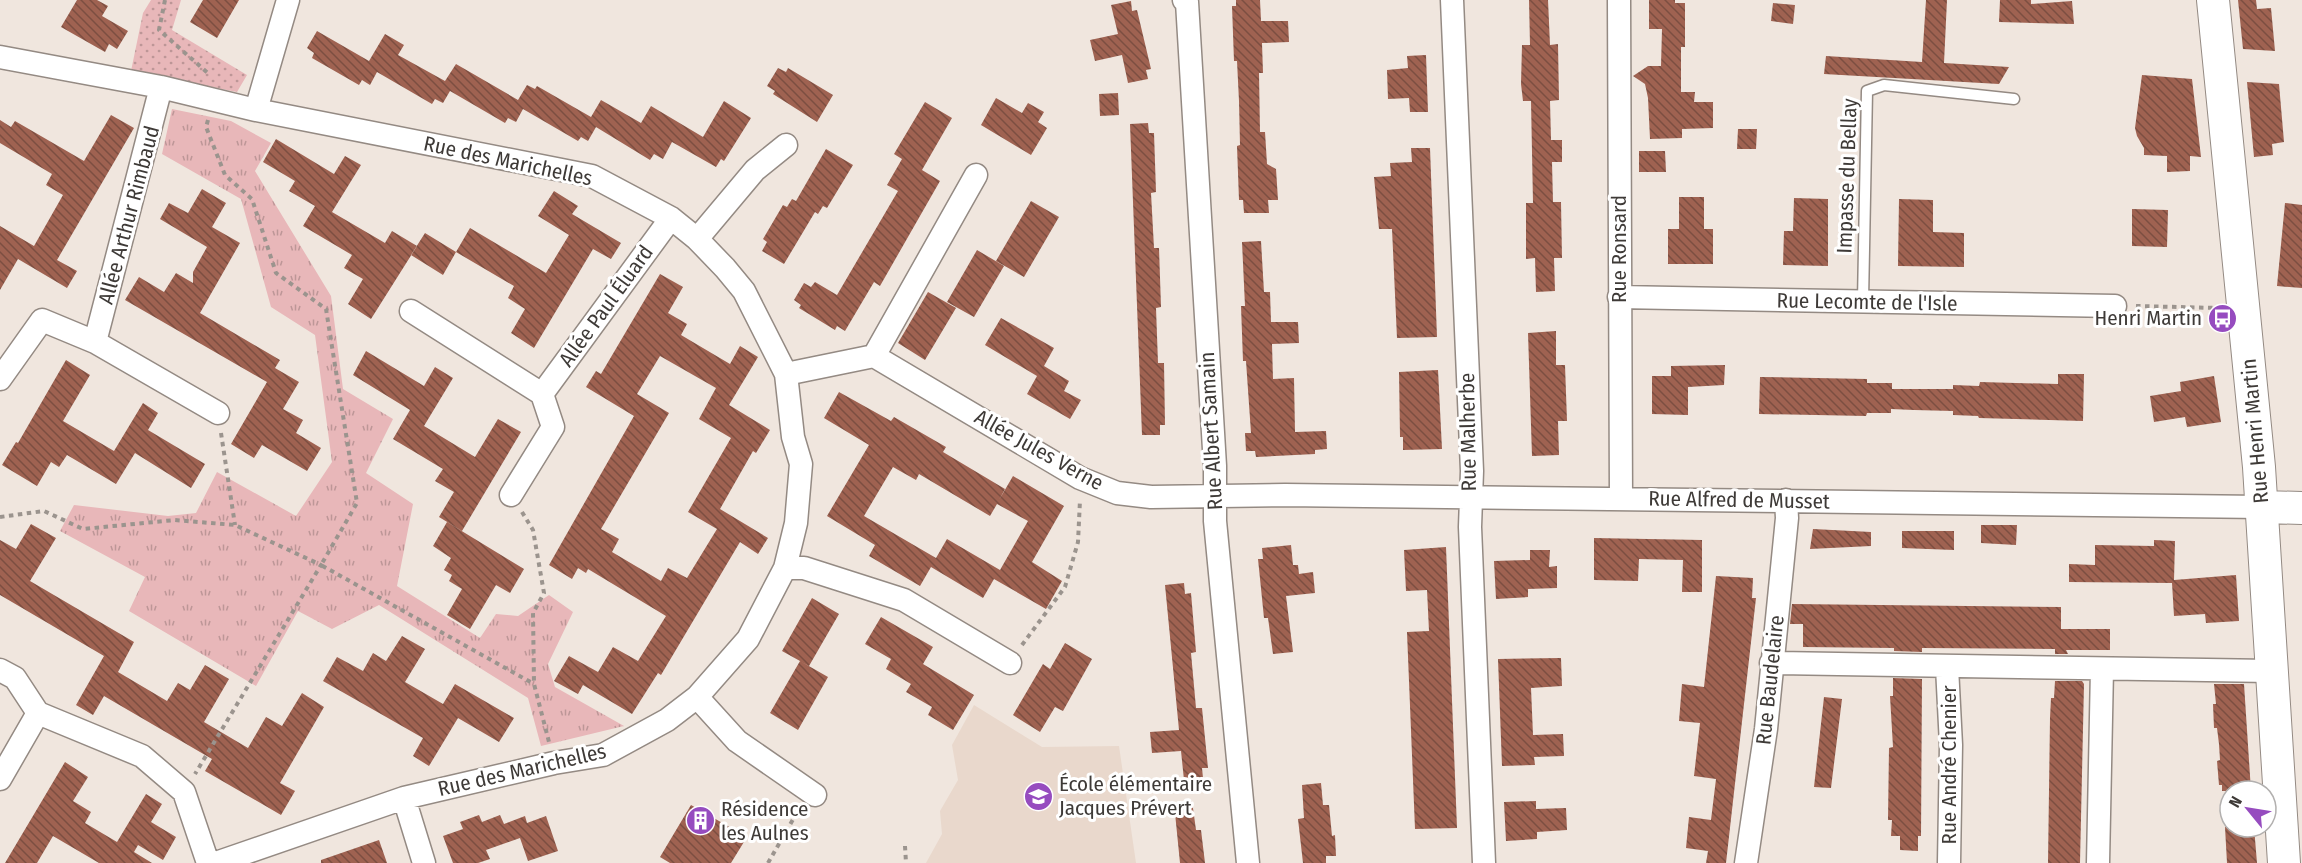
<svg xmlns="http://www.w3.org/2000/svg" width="2302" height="863" font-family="'Fira Sans Condensed',sans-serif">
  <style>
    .built { fill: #e9d8cc }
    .grass { fill: url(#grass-tufts) }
    .park { fill: url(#park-dots) }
    .building { fill: url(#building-back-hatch); fill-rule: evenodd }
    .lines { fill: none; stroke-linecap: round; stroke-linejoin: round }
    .lane-casing { stroke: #948a83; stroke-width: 13 }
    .street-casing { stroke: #948a83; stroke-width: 25 }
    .secondary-casing { stroke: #948a83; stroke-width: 34 }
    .path { stroke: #9b948e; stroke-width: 4; stroke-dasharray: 4.5 4.5; stroke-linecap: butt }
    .lane { stroke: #fff; stroke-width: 10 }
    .street { stroke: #fff; stroke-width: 22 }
    .secondary { stroke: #fff; stroke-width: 32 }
    .labels { text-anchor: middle; stroke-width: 6; stroke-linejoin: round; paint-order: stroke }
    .street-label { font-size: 21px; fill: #3e3a37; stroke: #fff }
    .poi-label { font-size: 21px; fill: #3e3a37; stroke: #fff; text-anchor: start }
  </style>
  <defs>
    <pattern id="grass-tufts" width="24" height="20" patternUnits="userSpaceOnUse" patternTransform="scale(1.5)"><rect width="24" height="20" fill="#e8b7b9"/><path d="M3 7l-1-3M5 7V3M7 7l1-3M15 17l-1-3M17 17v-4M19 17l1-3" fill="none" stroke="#bd9697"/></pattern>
    <pattern id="park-dots" width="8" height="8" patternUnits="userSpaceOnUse" patternTransform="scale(1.5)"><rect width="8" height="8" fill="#e8b7b9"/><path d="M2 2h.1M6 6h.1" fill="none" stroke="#bd9697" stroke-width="1.8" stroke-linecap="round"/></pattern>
    <pattern id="building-back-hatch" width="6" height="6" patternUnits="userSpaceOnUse" patternTransform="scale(1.5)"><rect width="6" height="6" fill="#9f6251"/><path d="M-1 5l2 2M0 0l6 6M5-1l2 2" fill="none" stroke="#7c4e41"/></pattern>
  </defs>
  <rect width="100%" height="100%" fill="#f0e6de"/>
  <path class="built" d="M974 705 1042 747 1119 746 1136 863H926L942 834 940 811 958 780 952 745Z"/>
  <path class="grass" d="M172 109 231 121 271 143 255 171 331 296 343 389 393 419 366 473 413 504 397 586 480 638 496 614 518 616 549 595 573 612 548 664 555 687 624 726 541 746 528 698 379 605 332 629 298 611 256 686 129 611 145 577 60 531 74 505 168 516 196 513 217 472 296 516 332 462 315 335 271 307 241 199 162 154Z"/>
  <path class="park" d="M151 0H181L172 30 247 75 237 92 131 71 143 13Z"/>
  <path class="building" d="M77 0H97L108 6 102 16 128 31 117 49 109 44 105 52 61 27Z
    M203 0H239L217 38 190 22Z
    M1236 0H1260L1261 21H1288L1289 42 1262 43 1263 73H1259L1260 132H1265L1267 164 1276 169 1278 200H1268L1269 213H1244L1243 200H1239L1237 146 1240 145 1239 101 1237 61H1234L1232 6H1236Z
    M1529 0H1548L1550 45 1558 44 1559 100 1550 101 1551 140H1562V162H1552L1553 202H1561L1562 258H1554L1555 291 1536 292 1535 258 1526 259V203H1533L1531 101H1523L1521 84 1522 45H1530Z
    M1649 0H1675V3H1685V47H1681V92H1695L1694 102H1713V128L1682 129V138L1650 139 1648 98 1645 84 1633 76 1648 66H1661L1662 29H1649Z
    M1926 0H1947L1944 63 2009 67 1999 84 1824 74 1826 56 1922 62Z
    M2000 0H2031V4L2072 1 2074 24 1999 22Z
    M2238 0H2256L2257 9 2271 8 2275 51 2243 49Z
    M1131 1 1132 11 1137 10 1151 69 1146 70 1148 79 1128 83 1122 55 1095 61 1090 40 1118 34 1111 5Z
    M1773 3 1795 5 1793 24 1771 21Z
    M317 31 369 61 385 34 404 45 398 55 445 81 456 64 518 100 527 85 535 89 537 86 591 117 601 100 641 123 651 106 703 137 724 101 751 118 724 161 721 159 716 167 672 142 663 159 654 154 650 160 596 127 588 141 581 137 578 141 523 109 516 122 508 118 505 123 450 91 443 103 435 99 432 104 377 72 370 85 362 80 359 85 312 58 314 53 307 48Z
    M1426 55 1428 112H1410L1409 98 1388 99 1387 70 1408 68 1407 56Z
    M778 68 786 72 788 68 833 95 817 122 773 94 775 91 767 86Z
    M2142 75 2192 79 2201 157 2190 156V171L2167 172V156L2144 155V148L2137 136 2135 128Z
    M2247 82 2279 84 2284 142 2272 144 2273 155 2254 157Z
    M1118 93 1119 115 1100 116 1099 94Z
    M996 98 1022 113 1028 103 1044 112 1038 122 1047 128 1031 155 981 125Z
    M925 102 952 118 922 170 940 181 880 286 874 282 845 331 837 326 835 330 799 308 801 305 794 300 804 283 811 287 815 282 837 295 898 191 887 185 902 159 894 154Z
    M111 115 134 128 57 260 77 271 67 288 18 259 0 290V226L34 246 63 195 46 185 52 174 0 143V120L11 127 15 121 84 161Z
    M1148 123 1149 133H1154L1156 192 1151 193 1154 248H1159L1161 307 1156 308 1158 363H1164L1165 425H1160V435H1142L1130 124Z
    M1738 129H1757L1756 149H1737Z
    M276 139 334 174 345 156 361 165 332 212 385 243 392 231 417 246 371 319 348 304 363 279 344 268 352 255 303 226 315 206 289 191 295 181 263 162Z
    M1411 148H1430L1437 337 1397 338 1392 229H1379L1374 177 1391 176 1390 163 1412 162Z
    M826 149 853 165 827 208 823 206 818 214 815 212 784 264 762 251 767 242 763 239 783 205 787 207 792 199 796 201Z
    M1639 151H1665L1666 172H1639Z
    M202 189 226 203 212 227 240 243 200 313 280 360 275 368 299 382 283 409 303 420 296 433 321 448 307 471 262 445 254 458 231 444 267 382 125 300 139 277 164 292 176 273 193 283V272L207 247 160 219 169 203 188 213Z
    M554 191 578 206 572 214 621 243 611 259 593 249 534 348 511 333 525 309 508 298 514 286 456 252 470 228 546 273 569 235 538 216Z
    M1679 197H1704V229H1713V264H1668V229H1679Z
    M1794 198 1828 199V266L1783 265 1784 231H1793Z
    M1899 199 1933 200V232L1964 233V267L1898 266Z
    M1031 201 1059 217 1024 277 996 261Z
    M2285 203 2302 205V288L2277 286Z
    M2132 209 2168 210 2167 247 2132 246Z
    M425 233 456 252 443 275 411 255Z
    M1261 241 1264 292H1270L1271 322H1298L1299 343 1272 344 1273 379 1294 378 1295 432 1326 431 1327 449 1315 450V454L1256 457 1255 451H1246L1245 433H1251L1246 361H1243L1241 306H1245L1242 242Z
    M977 250 1004 266 974 317 947 302Z
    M660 274 683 287 668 313 687 324 681 335 730 364 740 346 758 357 729 405 770 430 756 453 753 451 720 509 768 538 758 554 740 542 661 675 658 673 632 714 583 685 578 694 554 681 569 656 598 672 613 647 638 661 666 616 588 569 586 573 578 568 572 579 549 565 634 416 586 387 596 371 601 374ZM660 356 716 388 699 419 731 438 688 512 717 529 687 578 668 568 661 581 612 552 619 539 601 529 669 413 637 394Z
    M928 292 956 308 925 360 898 343Z
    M1001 318 1054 348 1044 366 1069 381 1064 391 1081 400 1070 419 1027 394 1037 376 985 345Z
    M1556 331V365H1565L1567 421H1558L1559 455 1532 456 1528 333Z
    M366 351 424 386 435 367 453 378 424 426 475 457 498 419 521 432 462 531 439 517 454 492 435 481 443 469 393 439 410 410 353 375Z
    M66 360 90 375 63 421 114 451 143 403 158 413 148 430 205 464 191 488 135 453 116 484 67 455 59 467 51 462 37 486 2 465 16 442 18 443Z
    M1725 365 1724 385 1688 387V415L1652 414V376H1671V366Z
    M1438 370 1442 449 1403 450V437H1400L1399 372Z
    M2058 374H2084L2083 421 1979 418 1978 416 1953 415V411L1914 410 1891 409V413H1867L1866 416 1759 414 1760 377 1867 379V383H1892V389H1953V385L1979 386 1980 382 2058 384Z
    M2214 376 2221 422 2187 427 2185 417 2154 422 2150 396 2181 391 2180 382Z
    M839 392 891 421 894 417 946 447 943 452 1005 489 999 500 1013 476 1064 506 1032 562 1062 581 1046 609 994 579 983 598 931 567 920 586 869 556 875 545 827 516 869 445 824 418ZM893 467 916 480 919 474 990 516 997 504 1028 521 1000 570 947 539 936 558 864 516Z
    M447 522 524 569 510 593 496 585 470 629 447 615 462 589 449 581 452 575 444 570 451 558 433 546Z
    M31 524 56 538 30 581 134 642 118 672 167 701 178 683 190 690 205 665 229 679 204 722 248 748 266 717 282 726 302 693 324 707 280 783 295 791 281 815 205 771 212 759 104 696 93 715 76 705 104 656 0 595V540L16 549Z
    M1981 525H2017L2016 545 1981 543Z
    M1813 529 1871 532V546L1810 549Z
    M1902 531H1954V550L1902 548Z
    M1594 538 1702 540V592H1682L1683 560 1639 559 1638 581 1594 580Z
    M2154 540 2175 541 2174 580 2236 575 2239 621 2206 623 2205 614 2174 616 2172 583 2069 582V564L2095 565V545L2154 546Z
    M1291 545 1293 565H1298L1299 574 1313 572 1315 593 1286 596 1293 652 1273 654 1268 618H1264L1258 559H1263L1262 548Z
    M1446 547 1457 828 1415 829 1407 632 1429 631 1427 590 1406 591 1404 550Z
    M1530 550H1550L1549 567 1557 566V588L1528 589V597L1496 599 1494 561 1530 560Z
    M1716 576 1753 578 1752 598H1756L1726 863H1706L1708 851 1686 848 1689 817 1711 820 1716 779 1694 776 1700 723 1679 721 1682 684 1704 687Z
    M1184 583 1185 594 1191 593 1196 652 1191 653 1196 708H1202L1208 768H1202L1203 778 1184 780 1181 751 1152 753 1150 732 1179 730 1165 585Z
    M812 598 839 614 809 666 782 651Z
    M1792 604 2061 607V629H2110V650H2066L2068 654H2055V649L1922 648V652L1894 651V648L1803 647V624H1790Z
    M881 617 933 647 923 664 974 695 953 730 928 715 932 707 906 692 911 684 886 669 891 659 865 644Z
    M402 636 425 649 405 682 443 704 455 684 514 718 499 742 458 718 429 766 413 756 423 738 323 681 337 657 363 671 373 653 386 661Z
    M1065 643 1092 659 1063 711 1055 707 1040 732 1013 715 1043 664 1050 669Z
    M1561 658 1562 686 1531 688 1533 735 1563 734 1564 756 1534 757 1535 765 1502 766 1498 659Z
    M800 661 828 677 798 730 770 713Z
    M1893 678 1922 679 1921 836H1918V851L1900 850V836H1891L1892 820H1888L1889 748 1893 747 1890 696H1893Z
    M2055 681H2082L2084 684 2080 863H2048L2050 718 2051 698H2054Z
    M2214 684H2244L2251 791H2222V785H2219L2217 761 2220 760 2219 744 2217 728H2214L2213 704H2216Z
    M1824 697 1842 699 1831 788 1814 787Z
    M65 762 88 777 73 801 91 812 85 823 117 842 146 794 162 804 151 822 176 837 163 860 138 845 134 852 152 863H99L53 836 37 863H5Z
    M1321 783 1323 805H1329L1332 836 1335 835 1336 856H1326V863H1303L1298 819 1304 818 1302 785Z
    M1192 801 1196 830H1201L1205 863H1180L1174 803Z
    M1536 801V809L1566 808 1567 830 1537 832V839L1506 841 1504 802Z
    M691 805 747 837 731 863H670L660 857Z
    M479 815 482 822 500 815 504 824 525 816 527 823 546 816 558 851 528 861 520 838 486 850 490 859 478 863H453L443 836 463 829 460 822Z
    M2225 827H2254L2257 863H2227Z
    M379 840 387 863H321V860Z"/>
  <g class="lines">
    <defs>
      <path id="lane" d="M1863 301 1867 91 1884 85 2014 99"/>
      <path id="street" d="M1184 0 1187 2 1215 466V521L1248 863
        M1452 0 1472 471 1470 527 1484 863
        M1619 0 1621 499
        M0 57 161 87 256 110 592 176 671 218 697 239 725 268 744 291 786 374 793 437 801 464 796 523 785 568 748 639 697 697 667 720 603 755 554 763 404 798 216 863
        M256 110 288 0
        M697 239 755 170 786 145
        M1619 297 2115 306
        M411 311 542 394 553 427 511 495
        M95 342 218 413
        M874 356 976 175
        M786 374 874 356 1080 478 1117 493 1151 497 1285 495 2262 507
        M0 379 42 320 95 342 161 87
        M542 394 671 218
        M785 568H804L904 600 1010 663
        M1771 663 2270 671
        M1947 667 1951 745 1949 863
        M0 670 15 678 38 713
        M697 697 737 741 815 795
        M0 779 38 713 142 756 184 792 208 863
        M404 798 424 863
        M1746 863 1766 729 1787 518 1786 500
        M2098 863 2102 669"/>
      <path id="secondary" d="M2213 0 2259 467 2284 863
        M2262 507 2302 508"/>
    </defs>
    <use href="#lane" class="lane-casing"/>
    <use href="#street" class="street-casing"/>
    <use href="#secondary" class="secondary-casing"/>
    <path class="path" d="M165 0 159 30 210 75
      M208 120 206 127 225 175 252 199 276 273 326 309 357 503 321 565 534 684
      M2136 306 2219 308
      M221 433 235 525
      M522 512 533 530 544 593 533 613 534 684 549 742
      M0 517 44 511 83 529 175 520 235 525 321 565 195 774
      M1022 645 1065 587 1078 542 1080 500
      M905 846 906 863
      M768 863 799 809"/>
    <use href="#lane" class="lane"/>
    <use href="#street" class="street"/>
    <use href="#secondary" class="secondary"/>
  </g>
  <defs>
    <symbol id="bus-disc" viewBox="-11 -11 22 22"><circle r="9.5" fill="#964cbf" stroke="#fff"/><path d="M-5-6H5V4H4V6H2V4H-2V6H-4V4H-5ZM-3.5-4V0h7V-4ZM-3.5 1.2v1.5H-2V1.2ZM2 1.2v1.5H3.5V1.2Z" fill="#fff"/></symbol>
    <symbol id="school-disc" viewBox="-11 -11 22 22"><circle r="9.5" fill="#964cbf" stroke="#fff"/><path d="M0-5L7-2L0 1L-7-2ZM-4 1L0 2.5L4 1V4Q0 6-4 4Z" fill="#fff"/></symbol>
    <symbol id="building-disc" viewBox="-11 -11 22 22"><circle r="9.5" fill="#964cbf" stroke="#fff"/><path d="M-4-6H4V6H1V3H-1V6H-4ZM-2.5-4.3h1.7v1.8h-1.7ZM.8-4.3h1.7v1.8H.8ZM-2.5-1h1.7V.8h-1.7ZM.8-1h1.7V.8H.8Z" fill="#fff"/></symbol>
  </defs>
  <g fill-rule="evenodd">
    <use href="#bus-disc" x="2206" y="302" width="33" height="33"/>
    <use href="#school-disc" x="1022" y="780" width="33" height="33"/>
    <use href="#building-disc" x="684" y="804" width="33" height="33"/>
  </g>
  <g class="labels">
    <g class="street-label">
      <text transform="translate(508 161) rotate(12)" y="7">Rue des Marichelles</text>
      <text transform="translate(1847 176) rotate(-88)" y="7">Impasse du Bellay</text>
      <text transform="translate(129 215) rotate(-75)" y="7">Allée Arthur Rimbaud</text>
      <text transform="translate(1619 249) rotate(-90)" y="7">Rue Ronsard</text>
      <text transform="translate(1867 302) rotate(1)" y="7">Rue Lecomte de l'Isle</text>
      <text transform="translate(606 306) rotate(-54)" y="7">Allée Paul Éluard</text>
      <text transform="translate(1211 431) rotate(-93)" y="7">Rue Albert Samain</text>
      <text transform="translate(2255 431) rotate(-95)" y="7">Rue Henri Martin</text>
      <text transform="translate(1468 432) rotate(-91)" y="7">Rue Malherbe</text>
      <text transform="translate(1039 450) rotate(29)" y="7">Allée Jules Verne</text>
      <text transform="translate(1739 500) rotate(1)" y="7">Rue Alfred de Musset</text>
      <text transform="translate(1770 680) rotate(-84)" y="7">Rue Baudelaire</text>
      <text transform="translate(1949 765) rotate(-90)" y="7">Rue André Chenier</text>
      <text transform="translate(522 770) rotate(-13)" y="7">Rue des Marichelles</text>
    </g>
    <g class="poi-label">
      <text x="2202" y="325" text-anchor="end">Henri Martin</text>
      <text x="1059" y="791">École élémentaire<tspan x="1059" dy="24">Jacques Prévert</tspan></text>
      <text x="721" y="816">Résidence<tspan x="721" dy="24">les Aulnes</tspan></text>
    </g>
  </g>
  <g transform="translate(2248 809) rotate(300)"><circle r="28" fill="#ffffff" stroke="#b2b0af" stroke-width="1.5"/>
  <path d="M0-4.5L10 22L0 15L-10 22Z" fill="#964cbf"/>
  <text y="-9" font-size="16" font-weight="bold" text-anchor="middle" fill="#3e3a37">N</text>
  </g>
</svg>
